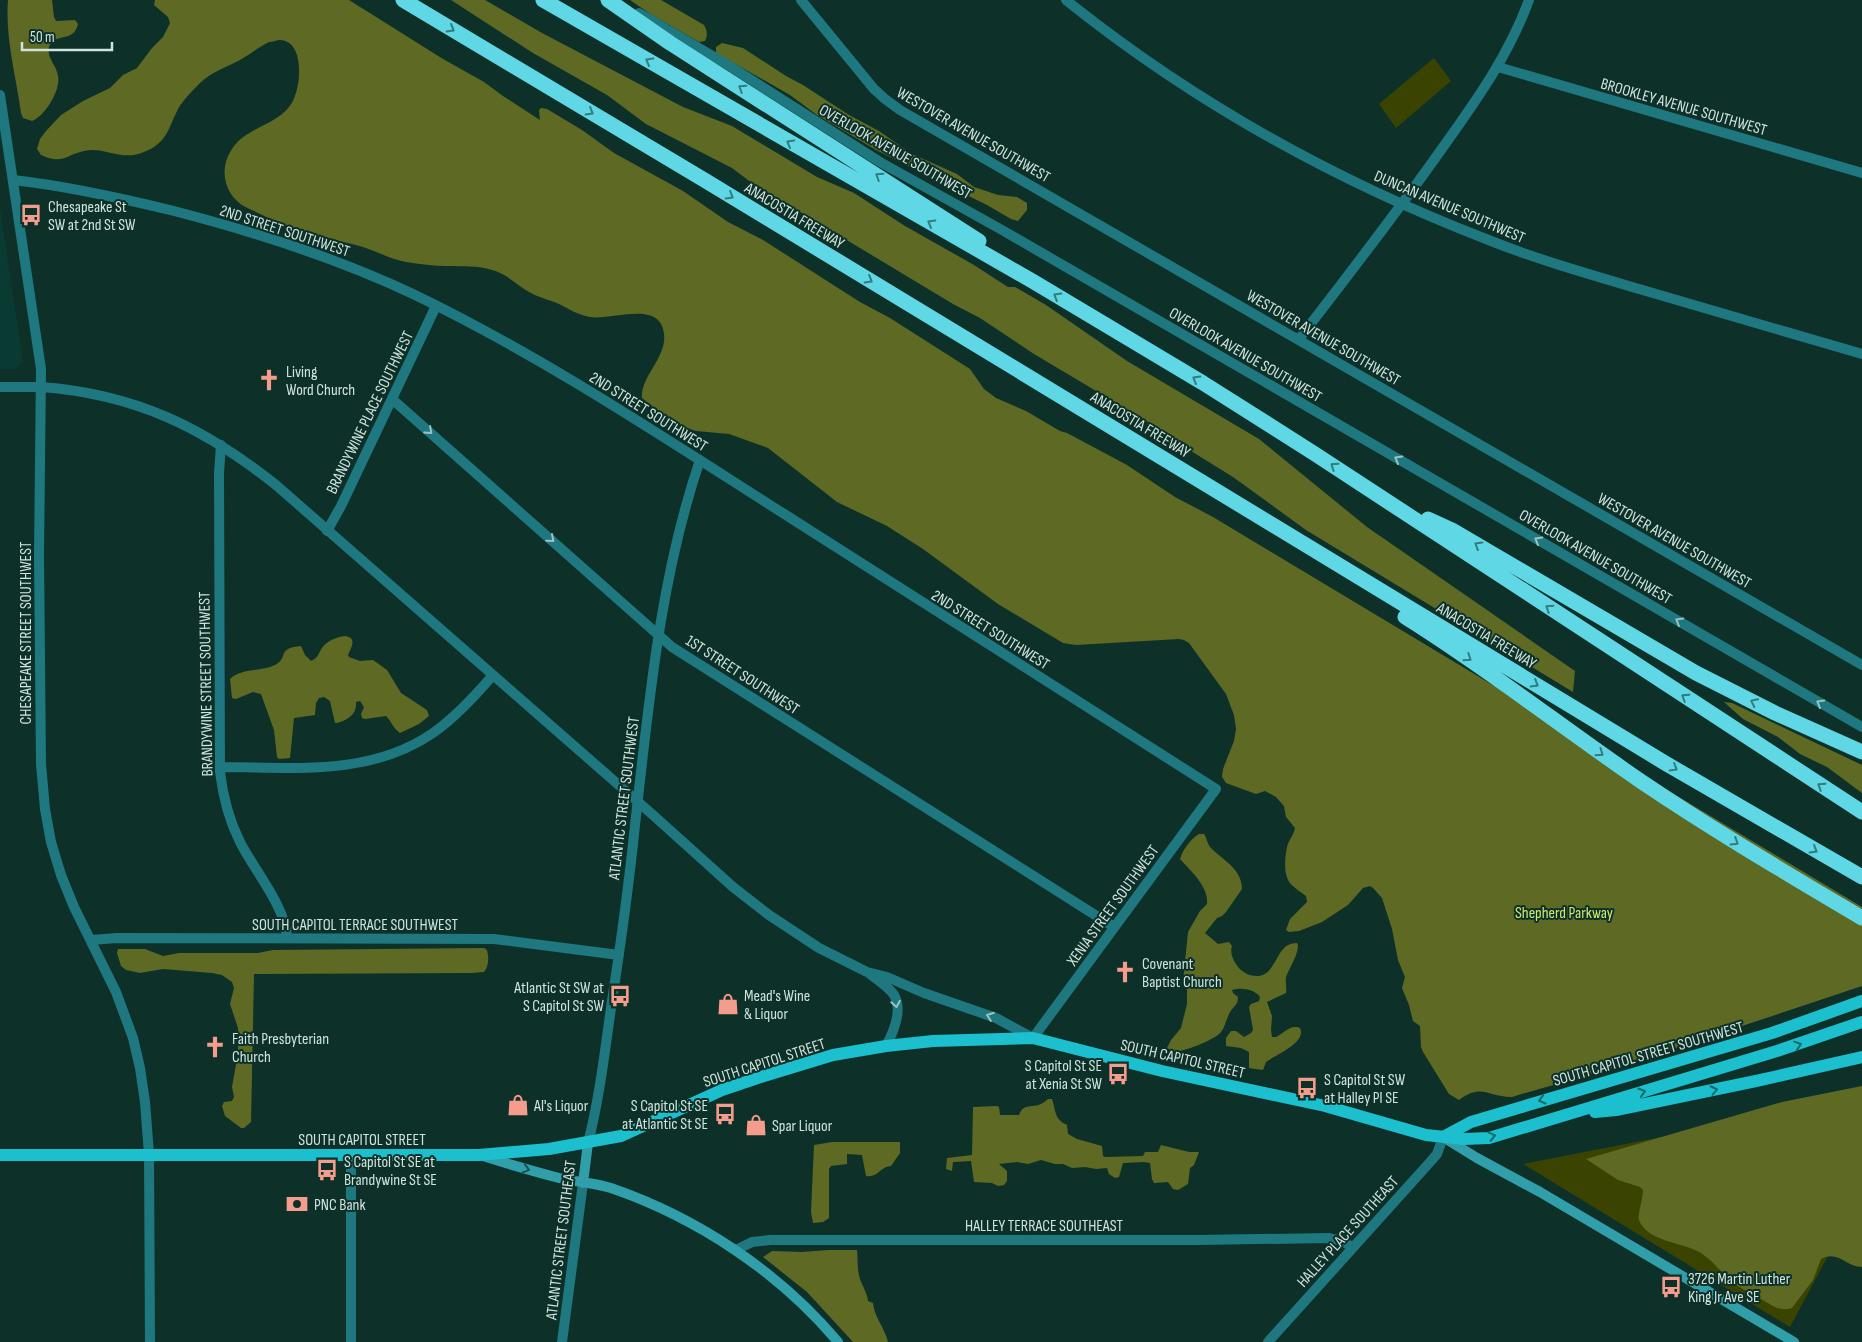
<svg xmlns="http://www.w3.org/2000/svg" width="1862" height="1342" font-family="'Sofia Sans Condensed',sans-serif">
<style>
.built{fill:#0a3b32}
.green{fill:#3a4400}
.forest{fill:#5e6a24}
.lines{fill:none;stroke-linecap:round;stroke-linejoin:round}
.minor{stroke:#1f7780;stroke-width:10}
.tertiary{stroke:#1f7780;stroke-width:10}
.secondary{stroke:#309faa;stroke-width:10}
.primary{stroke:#1cbfce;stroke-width:12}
.motorway{stroke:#60d7e4;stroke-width:15}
.oneway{stroke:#327c7d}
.oneway2{stroke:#9bc3c2}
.oneway3{stroke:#136a6b}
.oneway4{stroke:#185250}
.labels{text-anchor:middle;stroke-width:4;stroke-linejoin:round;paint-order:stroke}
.street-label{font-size:16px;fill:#d0e3de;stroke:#0d3129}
.poi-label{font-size:16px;fill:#d0e3de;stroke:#0d3129;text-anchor:start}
.park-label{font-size:16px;fill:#d1e86f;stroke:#0d3129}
</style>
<rect width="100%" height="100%" fill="#0d3129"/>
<path class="built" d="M0 209 23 362 15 369H0Z"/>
<path class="green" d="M1434 58 1451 81 1396 128 1379 104Z
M1862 1098 1833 1246 1790 1327 1523 1164Z"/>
<path class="forest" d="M8 0H52L54 17 56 21 75 20 78 24C74 43 55 32 49 47 46 57 57 66 58 76 61 90 45 116 32 121L23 118 21 113C16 75 5 39 8 0Z
M155 0H349L443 59 484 82 503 96 540 120 539 110 541 108 547 109 582 130 614 153 683 191 728 222 763 240 860 302 890 318 970 369 984 389 996 398 1026 411 1060 431 1067 433 1127 465 1175 497 1213 517 1862 907V986C1775 1015 1687 1045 1599 1072 1570 1081 1541 1088 1512 1097 1487 1097 1482 1083 1459 1100L1449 1094 1423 1052 1421 1047 1420 1026 1413 1021 1409 1005 1402 988 1405 977 1398 960 1392 929 1382 898 1373 888 1370 886 1363 888 1348 905 1322 922 1299 931 1289 932 1286 930 1290 919 1307 902 1306 896C1301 892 1294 888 1290 883 1283 874 1285 857 1287 847 1289 839 1294 835 1295 828L1286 817 1284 806 1276 797 1265 791 1256 794 1226 783 1222 777 1223 769 1234 741 1236 729 1234 715 1226 694 1189 643 1184 640 1179 639 1076 645 1063 643 998 604 923 549 887 526 837 502 768 448 729 434 696 431 684 427 656 409 642 398C640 374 675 352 661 324 650 304 610 320 590 317 578 315 569 309 559 304 550 300 540 298 531 293 517 286 508 274 492 270 478 265 462 267 447 266 434 266 419 264 406 262 389 259 373 249 356 245 322 237 288 228 256 212 250 209 242 206 237 201 222 187 221 165 232 149 245 128 274 126 289 107 301 94 307 41 280 40 277 40 273 42 269 42 259 47 250 54 240 60 227 67 211 72 200 83 193 90 183 100 178 109 168 129 167 143 144 152 122 162 104 146 84 151 65 155 63 165 41 155L37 149 40 139 46 131 61 115 83 101 110 88 123 75 137 68 152 48 163 37 170 23 168 17 154 5Z
M451 0H485L542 33 683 107 732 126 817 177 854 193 905 226 974 265 997 280 1008 287H1015L1046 305 1127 361 1259 439 1367 527 1575 671 1573 692 1306 530 1233 477 1191 451 1165 432 1034 354 980 318 953 304 752 183 732 168 646 124 607 95 533 53Z
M630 0H661L704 25C707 30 708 36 705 41L699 42 652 15Z
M722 43 743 48 786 76 803 85 849 115 879 131 912 154 957 174 974 187 998 195 1017 197 1027 203V210L1018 221 1011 219 987 205 876 150 817 115 790 95 716 53V47Z
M345 636C357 638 352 646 348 655L349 657 360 661 373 660 387 670 401 693 427 710 429 716 419 724 400 733C392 727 392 722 386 716L365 719 362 718 361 714 364 707 360 701 356 702C356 705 356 708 355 710 353 717 341 723 335 723L330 701 324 697 319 698 316 703 315 715 294 718 290 758 279 759 277 757 274 730 261 694 253 692 236 699 232 698 230 679C241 668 261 672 275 665 289 658 276 648 301 646L305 655 311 661C318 658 318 654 322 648 327 641 336 637 345 636Z
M1724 702 1732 703 1862 765V793L1827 767 1800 754 1778 737 1743 719Z
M1199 834H1204C1207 838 1207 844 1211 848 1224 861 1242 869 1242 889L1226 912 1222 916 1217 918 1205 933 1218 944 1229 942 1232 946C1230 952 1232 958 1236 964 1243 976 1262 982 1271 968 1279 958 1281 943 1297 943L1298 945C1298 956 1290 966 1286 977 1285 982 1287 988 1286 993L1267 1002 1272 1016 1271 1030 1272 1037H1276C1284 1033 1291 1024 1300 1028 1307 1043 1275 1055 1266 1062L1263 1070 1249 1068V1052L1241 1048 1226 1046V1038L1231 1031H1236L1244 1037 1251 1033 1253 1030 1249 1007 1251 1004 1259 1001 1260 997C1255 989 1241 987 1232 990L1233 993 1238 997C1238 1006 1232 1007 1229 1014 1226 1020 1225 1027 1221 1032 1216 1039 1183 1053 1174 1051 1172 1051 1170 1049 1167 1048L1171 1040 1181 1028 1187 1004V990L1183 982 1188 932 1200 911 1207 904C1209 887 1191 871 1180 859 1183 849 1191 839 1199 834Z
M484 948 487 950C489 958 489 965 484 972L471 973 254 974 251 1122 244 1128H241L225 1116 222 1106 224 1102 232 1101 234 1097 232 1087 238 1053V1028L230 1004 234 988 232 982 222 975 212 973 163 969 140 973 126 970 121 966 117 953 118 949H145L163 956 179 953H258L273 950Z
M1862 1086V1267C1845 1267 1839 1250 1821 1259L1813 1280 1792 1308C1779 1312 1772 1305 1761 1299 1754 1294 1745 1291 1738 1286 1724 1277 1715 1262 1701 1253 1683 1242 1647 1242 1639 1220 1637 1216 1643 1199 1643 1190L1640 1187 1618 1180 1586 1159 1782 1102Z
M1048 1099H1052C1056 1111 1054 1119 1067 1125L1068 1134 1077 1139 1102 1146 1103 1156 1105 1157 1143 1156 1145 1152H1158L1161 1145 1189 1152H1199L1194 1165 1190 1168 1188 1184 1178 1190 1173 1189 1168 1182 1154 1183 1152 1179 1150 1163 1144 1162 1123 1163 1119 1177 1115 1178 1109 1174 1107 1168 1096 1169 1085 1167 1072 1168 1063 1164H1055L1041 1160 1028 1164 1017 1162 999 1164 1007 1171V1181L1004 1185 998 1186 992 1183 974 1182 971 1161 955 1162H953L952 1171 946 1169 947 1158 972 1155 973 1107 997 1106 999 1107 1000 1115H1019C1025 1100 1034 1112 1048 1099Z
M832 1142H900V1153L891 1166C881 1166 878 1178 866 1176L862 1155 847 1154V1164L831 1166 829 1169V1218L823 1222 813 1223 811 1212 814 1145Z
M828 1250H857C858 1259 857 1270 860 1279 863 1287 867 1293 868 1301L873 1303C874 1317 885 1328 888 1342H853L807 1292 763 1257 772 1251 802 1252Z"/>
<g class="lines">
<path class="minor" d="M801 0 874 89 885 99 900 110 1862 665
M1066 0C1192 101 1336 181 1486 239 1538 260 1592 275 1646 291 1718 312 1790 333 1862 354
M1498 67 1862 173
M13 180C67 186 121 198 174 211 255 232 337 258 413 294 544 357 666 439 789 517 931 608 1073 699 1216 789L1033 1038
M1299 339C1347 277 1395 215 1441 150 1475 102 1508 57 1529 0
M0 387H41
M392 399 672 647 1114 927
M221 445 219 473 220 772C223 797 229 820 240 842 254 870 286 907 287 938
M327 531 341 506 436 306
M220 767C293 767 369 777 433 733 456 717 475 696 493 675
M91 940 117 938 494 939 619 955
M588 1143C600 1096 605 1049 612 1001 621 942 629 884 635 825 649 702 660 578 700 460
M149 1154 150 1342
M351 1155V1342
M736 1250 752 1242 770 1240H1198L1328 1238 1342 1241 1352 1247
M1268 1342 1431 1161 1437 1154 1443 1137"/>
<path class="tertiary" d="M639 13 728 65 880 162 1002 230 1862 727
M0 95 41 369 39 555 41 764 45 809 51 842 61 875 74 907 116 992 133 1038 140 1068 145 1102 149 1154
M41 387C135 394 203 427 276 485L653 815 733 887 769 915 819 948 867 972 887 977 924 993 996 1018 1033 1038
M870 974C878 980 889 987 894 995 903 1010 893 1033 886 1046
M562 1342 583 1183"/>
<path class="secondary" d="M1443 1137 1477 1158 1540 1192 1794 1342
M483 1156C508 1164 533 1171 559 1178 576 1182 595 1183 611 1188 698 1218 779 1272 838 1342
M583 1183 588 1143"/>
<path class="primary" d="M1595 1112 1616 1110 1756 1081 1862 1057
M1443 1137 1471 1122 1772 1033 1862 1001
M0 1155H479L549 1149 621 1136 722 1090 764 1076 833 1055 886 1046 933 1041 1033 1038 1162 1071 1325 1106 1426 1135 1464 1139 1489 1138 1777 1051 1862 1022"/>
<path class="motorway" d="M403 0 706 181 1665 763 1862 877
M543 0 1034 282 1203 383 1315 454 1862 812
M608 0 670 43 979 241
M1428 519 1452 530 1696 673 1775 713 1862 752
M1405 617C1487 668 1563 728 1642 782 1713 830 1788 874 1862 918"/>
</g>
<defs><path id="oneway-chevron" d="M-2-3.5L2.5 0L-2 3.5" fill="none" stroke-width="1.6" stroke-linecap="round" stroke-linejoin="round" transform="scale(1.25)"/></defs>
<g class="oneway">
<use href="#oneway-chevron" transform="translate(451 29) rotate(31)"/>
<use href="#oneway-chevron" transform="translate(649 61) rotate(-150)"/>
<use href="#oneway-chevron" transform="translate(742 88) rotate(-147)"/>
<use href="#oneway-chevron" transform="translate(590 112) rotate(31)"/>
<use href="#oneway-chevron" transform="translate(790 143) rotate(-150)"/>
<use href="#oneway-chevron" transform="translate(879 176) rotate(-147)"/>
<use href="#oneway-chevron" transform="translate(730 196) rotate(31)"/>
<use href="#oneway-chevron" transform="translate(931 223) rotate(-150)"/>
<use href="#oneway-chevron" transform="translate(869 280) rotate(31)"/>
<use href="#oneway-chevron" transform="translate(1057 296) rotate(-149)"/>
<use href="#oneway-chevron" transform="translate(1196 379) rotate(-149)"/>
<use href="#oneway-chevron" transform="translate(1334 466) rotate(-146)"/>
<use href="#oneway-chevron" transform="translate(1478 545) rotate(-149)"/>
<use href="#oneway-chevron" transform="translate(1549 608) rotate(-147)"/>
<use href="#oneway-chevron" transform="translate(1468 658) rotate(34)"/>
<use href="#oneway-chevron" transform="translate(1535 684) rotate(31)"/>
<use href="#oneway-chevron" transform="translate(1685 697) rotate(-147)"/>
<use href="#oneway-chevron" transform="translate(1754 702) rotate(-154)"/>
<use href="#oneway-chevron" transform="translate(1600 753) rotate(35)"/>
<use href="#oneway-chevron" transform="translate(1674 768) rotate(31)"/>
<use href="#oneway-chevron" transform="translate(1821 786) rotate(-147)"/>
<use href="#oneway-chevron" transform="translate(1735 842) rotate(32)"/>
<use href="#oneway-chevron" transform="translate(1814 850) rotate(30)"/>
</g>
<g class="oneway2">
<use href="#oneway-chevron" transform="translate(429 431) rotate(42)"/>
<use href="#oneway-chevron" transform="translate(1398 459) rotate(-150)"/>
<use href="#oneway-chevron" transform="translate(551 539) rotate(41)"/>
<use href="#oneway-chevron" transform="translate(1538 540) rotate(-150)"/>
<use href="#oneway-chevron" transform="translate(1679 621) rotate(-150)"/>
<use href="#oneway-chevron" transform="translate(1820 703) rotate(-150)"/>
<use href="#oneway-chevron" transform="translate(896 1004) rotate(80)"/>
<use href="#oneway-chevron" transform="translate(990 1016) rotate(-160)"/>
</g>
<g class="oneway3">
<use href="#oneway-chevron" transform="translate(1798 1045) rotate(-18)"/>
<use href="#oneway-chevron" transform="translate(1714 1090) rotate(-12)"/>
<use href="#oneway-chevron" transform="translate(1642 1092) rotate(-17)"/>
<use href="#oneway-chevron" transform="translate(1542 1100) rotate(163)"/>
<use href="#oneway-chevron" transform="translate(1492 1136) rotate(-13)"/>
</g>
<use class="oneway4" href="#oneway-chevron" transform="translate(526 1169) rotate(15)"/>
<defs>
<g id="bus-bare" transform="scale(1.725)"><path d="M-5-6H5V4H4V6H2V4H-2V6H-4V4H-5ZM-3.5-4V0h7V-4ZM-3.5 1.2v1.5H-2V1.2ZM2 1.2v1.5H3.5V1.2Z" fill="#f49d8c" stroke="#0d3129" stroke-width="2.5" paint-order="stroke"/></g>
<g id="church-bare" transform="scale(1.725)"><path d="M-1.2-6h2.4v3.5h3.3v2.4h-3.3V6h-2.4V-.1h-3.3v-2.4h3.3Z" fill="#f49d8c" stroke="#0d3129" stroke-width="2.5" paint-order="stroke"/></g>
<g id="shop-bare" transform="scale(1.725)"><path d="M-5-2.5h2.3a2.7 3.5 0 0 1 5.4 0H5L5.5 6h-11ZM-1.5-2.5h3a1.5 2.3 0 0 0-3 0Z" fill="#f49d8c" stroke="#0d3129" stroke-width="2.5" paint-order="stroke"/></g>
<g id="bank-bare" transform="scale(1.725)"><path d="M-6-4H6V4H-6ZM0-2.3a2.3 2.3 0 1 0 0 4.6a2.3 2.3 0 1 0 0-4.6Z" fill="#f49d8c" stroke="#0d3129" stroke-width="2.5" paint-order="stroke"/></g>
</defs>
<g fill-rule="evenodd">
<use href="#bus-bare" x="31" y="215"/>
<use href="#church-bare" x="269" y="380"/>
<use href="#church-bare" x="1125" y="972"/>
<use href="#bus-bare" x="620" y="996"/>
<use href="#shop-bare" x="728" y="1004"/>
<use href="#church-bare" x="215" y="1047"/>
<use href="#bus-bare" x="1118" y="1074"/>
<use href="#bus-bare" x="1307" y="1088"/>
<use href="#shop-bare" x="518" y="1105"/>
<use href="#bus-bare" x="725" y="1114"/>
<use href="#shop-bare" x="756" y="1125"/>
<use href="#bus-bare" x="327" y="1170"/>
<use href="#bank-bare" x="297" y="1204"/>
<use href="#bus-bare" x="1671" y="1287"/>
</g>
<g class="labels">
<g class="street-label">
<text transform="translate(1684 106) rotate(16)" y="6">BROOKLEY AVENUE SOUTHWEST</text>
<text transform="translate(974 134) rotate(30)" y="6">WESTOVER AVENUE SOUTHWEST</text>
<text transform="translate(896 151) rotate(30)" y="6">OVERLOOK AVENUE SOUTHWEST</text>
<text transform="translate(1450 206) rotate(23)" y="6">DUNCAN AVENUE SOUTHWEST</text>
<text transform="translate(795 215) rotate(31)" y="6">ANACOSTIA FREEWAY</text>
<text transform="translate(285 230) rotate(18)" y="6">2ND STREET SOUTHWEST</text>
<text transform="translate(1324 337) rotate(30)" y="6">WESTOVER AVENUE SOUTHWEST</text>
<text transform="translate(1246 354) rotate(30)" y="6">OVERLOOK AVENUE SOUTHWEST</text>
<text transform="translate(649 411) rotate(32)" y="6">2ND STREET SOUTHWEST</text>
<text transform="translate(369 412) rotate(-64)" y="6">BRANDYWINE PLACE SOUTHWEST</text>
<text transform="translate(1141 424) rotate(31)" y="6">ANACOSTIA FREEWAY</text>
<text transform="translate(1675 540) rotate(30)" y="6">WESTOVER AVENUE SOUTHWEST</text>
<text transform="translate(1596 556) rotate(30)" y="6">OVERLOOK AVENUE SOUTHWEST</text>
<text transform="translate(991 629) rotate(32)" y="6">2ND STREET SOUTHWEST</text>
<text transform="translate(25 633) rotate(-90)" y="6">CHESAPEAKE STREET SOUTHWEST</text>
<text transform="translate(1487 635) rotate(31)" y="6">ANACOSTIA FREEWAY</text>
<text transform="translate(743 674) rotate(33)" y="6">1ST STREET SOUTHWEST</text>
<text transform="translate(205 684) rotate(-91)" y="6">BRANDYWINE STREET SOUTHWEST</text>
<text transform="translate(623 798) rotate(-83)" y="6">ATLANTIC STREET SOUTHWEST</text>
<text transform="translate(1112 905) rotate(-54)" y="6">XENIA STREET SOUTHWEST</text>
<text x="355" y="930">SOUTH CAPITOL TERRACE SOUTHWEST</text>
<text transform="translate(1648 1053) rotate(-16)" y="6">SOUTH CAPITOL STREET SOUTHWEST</text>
<text transform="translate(1183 1058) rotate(13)" y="6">SOUTH CAPITOL STREET</text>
<text transform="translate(764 1062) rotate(-18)" y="6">SOUTH CAPITOL STREET</text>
<text x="362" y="1145">SOUTH CAPITOL STREET</text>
<text x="1044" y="1231">HALLEY TERRACE SOUTHEAST</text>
<text transform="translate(1347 1231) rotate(-48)" y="6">HALLEY PLACE SOUTHEAST</text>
<text transform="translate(560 1240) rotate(-83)" y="6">ATLANTIC STREET SOUTHEAST</text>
</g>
<g class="poi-label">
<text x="48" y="212">Chesapeake St<tspan x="48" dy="18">SW at 2nd St SW</tspan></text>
<text x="286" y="377">Living<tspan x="286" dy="18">Word Church</tspan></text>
<text x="1142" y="969">Covenant<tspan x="1142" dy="18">Baptist Church</tspan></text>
<text x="604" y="993" text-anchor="end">Atlantic St SW at<tspan x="604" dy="18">S Capitol St SW</tspan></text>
<text x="744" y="1001">Mead's Wine<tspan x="744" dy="18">&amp; Liquor</tspan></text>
<text x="232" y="1044">Faith Presbyterian<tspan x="232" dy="18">Church</tspan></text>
<text x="1102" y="1071" text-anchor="end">S Capitol St SE<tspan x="1102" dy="18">at Xenia St SW</tspan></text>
<text x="1324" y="1085">S Capitol St SW<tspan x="1324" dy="18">at Halley Pl SE</tspan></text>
<text x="534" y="1111">Al's Liquor</text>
<text x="708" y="1111" text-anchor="end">S Capitol St SE<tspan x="708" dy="18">at Atlantic St SE</tspan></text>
<text x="772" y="1131">Spar Liquor</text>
<text x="344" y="1167">S Capitol St SE at<tspan x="344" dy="18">Brandywine St SE</tspan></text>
<text x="314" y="1210">PNC Bank</text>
<text x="1688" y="1284">3726 Martin Luther<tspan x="1688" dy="18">King Jr Ave SE</tspan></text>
</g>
<g class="park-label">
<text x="1564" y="918">Shepherd Parkway</text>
</g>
</g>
<path d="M22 42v8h90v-8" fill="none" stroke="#d0e3de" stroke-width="2.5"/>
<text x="30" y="42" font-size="15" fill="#d0e3de" stroke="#0d3129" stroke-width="4" paint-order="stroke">50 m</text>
</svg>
